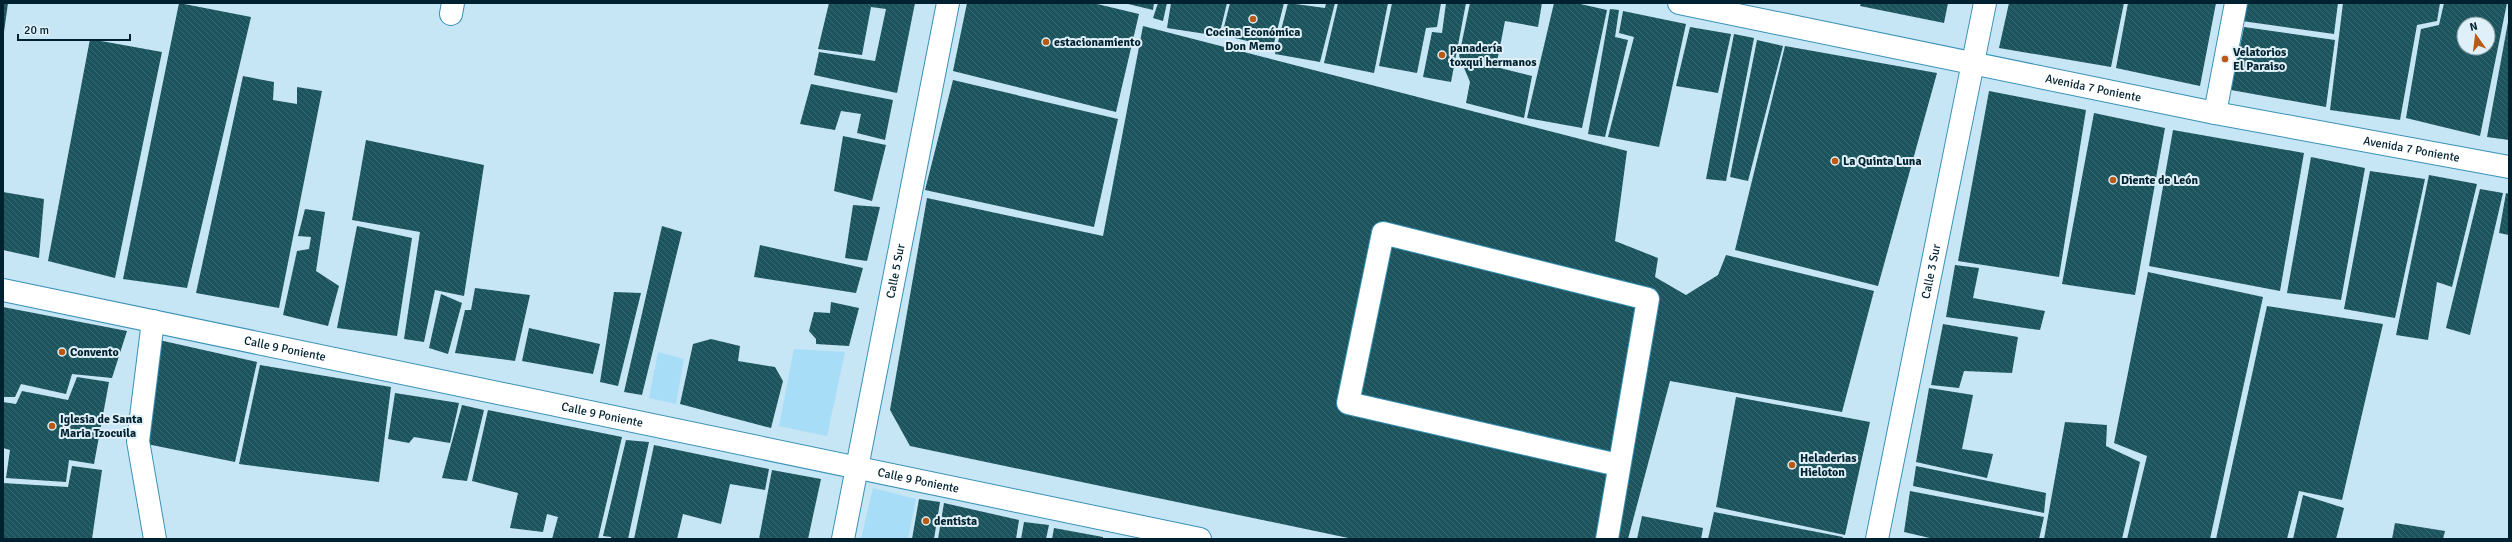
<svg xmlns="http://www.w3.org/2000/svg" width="2512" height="542" font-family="Signika,sans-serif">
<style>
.built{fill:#a8ddf7}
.building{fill:url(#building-back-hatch);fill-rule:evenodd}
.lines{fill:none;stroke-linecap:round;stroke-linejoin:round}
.lane-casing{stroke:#3a91b7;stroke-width:24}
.street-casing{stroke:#3a91b7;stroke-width:24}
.lane{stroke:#fff;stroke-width:22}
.street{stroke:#fff;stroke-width:22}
.poi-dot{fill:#b95914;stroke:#e0f0f8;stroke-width:1.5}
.labels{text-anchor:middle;stroke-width:4;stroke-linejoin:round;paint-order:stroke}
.poi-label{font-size:12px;font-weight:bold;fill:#002230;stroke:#e0f0f8;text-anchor:start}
.street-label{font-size:12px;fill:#002230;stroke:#e0f0f8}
</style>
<defs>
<pattern id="building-back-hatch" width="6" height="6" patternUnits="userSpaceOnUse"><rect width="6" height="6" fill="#1b545d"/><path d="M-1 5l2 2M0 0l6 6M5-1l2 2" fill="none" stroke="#396971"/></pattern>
</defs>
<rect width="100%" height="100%" fill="#c6e5f5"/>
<path class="built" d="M794 349 845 352 827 436 779 426Z
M658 352 684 359 676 404 649 398Z
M873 488 916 499 908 539H861Z"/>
<path class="building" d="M3 3H8L4 32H3Z
M179 3 251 17 187 288 123 279Z
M829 3H915L897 93 814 75 819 52 875 61 886 9 871 7 862 55 818 49Z
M967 3H1093L1139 14 1116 112 953 71Z
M1124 3H1154L1153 10Z
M1158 3H1167L1163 21 1153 18Z
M1171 3H1227L1219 36 1167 28Z
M1230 3H1284L1273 47 1222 35Z
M1288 3 1325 8 1326 3H1335L1320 62 1275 54Z
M1338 3H1388L1374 73 1324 63Z
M1392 3H1441L1437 27 1426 28 1417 73 1379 66Z
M1446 3H1466L1451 82 1423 77 1432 32 1442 33Z
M1470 3H1542L1538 27 1505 21 1496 67 1532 76 1524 118 1466 103 1470 82 1459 56Z
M1554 3H1576L1607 10 1582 128 1527 118Z
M1861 3H1948L1944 23 1860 6Z
M2009 3H2124L2111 67 1999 48Z
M2128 3H2216L2200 86 2116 68Z
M2226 3H2338L2334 34 2242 21Z
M2343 3H2440L2437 21 2417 25 2400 120 2330 110Z
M2444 3H2507L2480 136 2406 118 2421 29 2439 25ZM2464 24H2488V48H2464Z
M1610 9 1619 10 1615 37 1628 40 1605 137 1588 134Z
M1623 11 1686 24 1659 147 1608 137 1634 37 1619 33Z
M2508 22H2509V140L2487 137Z
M1143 26 1627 151 1615 241 1658 258 1655 277 1686 295 1718 275 1726 255 1874 291 1842 412 1670 381 1628 539H1353L910 446 890 410 927 198 1103 236Z
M1690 27 1731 34 1718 93 1676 86Z
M2244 27 2335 40 2326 107 2231 90Z
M1734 34 1754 38 1726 181 1706 179Z
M90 39 162 52 115 278 48 261Z
M1757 40 1783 46 1748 181 1730 177Z
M1785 46 1937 73 1878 286 1735 250Z
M243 76 274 82 273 100 297 104V87L322 91 279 308 196 293Z
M953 80 1118 119 1094 227 925 190Z
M811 84 893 100 885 140 857 133 861 114 841 111 835 130 800 124Z
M1989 91 2086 110 2059 277 1958 261Z
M2094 113 2165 128 2135 295 2062 284Z
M2173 130 2304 153 2280 291 2149 266Z
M843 136 886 145 872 201 834 191Z
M366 140 484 165 464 296 435 290 424 342 404 339 420 232 352 220Z
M2311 157 2365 168 2341 300 2287 293Z
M2370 171 2425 179 2395 318 2344 309Z
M2429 175 2477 184 2452 287 2437 282 2428 340 2396 335Z
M2480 189 2503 193 2470 335 2446 328Z
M3 192 44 199 39 258 3 250Z
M2506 193 2509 194V235L2499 233Z
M853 205 880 207 867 261 845 258Z
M305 209 325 212 316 271 339 286 328 326 283 315 297 251 309 249 311 237 298 236Z
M357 226 412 238 397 336 337 328Z
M662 226 682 232 642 395 624 392Z
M760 245 863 268 856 293 754 277Z
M1955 265 1979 268 1973 298 2045 311 2040 330 1946 317Z
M2148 272 2263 297 2210 539H2127L2147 456 2114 443Z
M475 288 530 295 515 361 455 353 465 310H471Z
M614 292 641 293 618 386 600 382Z
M441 294 462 303 448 354 429 348Z
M831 302 859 308 849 346 816 344V339L809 331 814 312 830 313Z
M2267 306 2383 324 2342 500 2299 491 2287 539H2216Z
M3 307 127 331 112 378 72 374 66 394 21 384 15 397H3Z
M1943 324 2018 337 2012 373 1964 371 1959 388 1931 385Z
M529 328 600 344 593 374 522 361Z
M711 339 740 346 738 361 775 367 783 381 771 428 680 404 693 344Z
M159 340 257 362 235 462 142 443Z
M260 365 391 387 379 482 239 464Z
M77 377 109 382 94 464 69 460 66 482 6 478 10 450 3 448V402L16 404 22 391 68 400Z
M1929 388 1973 395 1962 449 1993 454 1987 478 1916 462Z
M395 393 459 403 450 443 414 437 409 443 388 439Z
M1736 397 1870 422 1845 535 1716 507Z
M462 405 484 410 467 481 442 478Z
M488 410 622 437 598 539H552L558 517 547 514 543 532 510 528 518 493 472 481Z
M2065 422 2107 425 2106 446 2140 462 2122 539H2044Z
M626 440 649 442 628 539H611V537L603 536Z
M654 445 769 469 765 490 730 484 721 524 683 514 677 539H634Z
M72 466 102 470 92 539H3V483L68 487Z
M1916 466 2046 493 2044 513 1913 486Z
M772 470 821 479 808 539H759Z
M1910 491 2044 517 2039 539H1934L1904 532Z
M2303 495 2344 508 2336 539H2293Z
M919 499 940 502 934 539H912Z
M944 503 1019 520 1016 539H938Z
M1714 512 1843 537 1842 539H1708Z
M1642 516 1703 528 1701 539H1637Z
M1024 522 1049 525 1046 539H1021Z
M2395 523 2445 531 2443 539H2392Z
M1054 528 1103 537V539H1052Z"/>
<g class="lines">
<g class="lane-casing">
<path id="lane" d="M2215 113 2236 3
M1607 539 1648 299 1383 233 1348 403 1618 465"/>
</g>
<g class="street-casing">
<g id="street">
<path id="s1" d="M1679 3 2215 113 2509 167"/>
<path d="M451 14 453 3"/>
<path id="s2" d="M3 290 1200 539"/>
<path d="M153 321 138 441 155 539"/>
<path id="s3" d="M843 539 948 3"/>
<path id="s4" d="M1877 539 1985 3"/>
</g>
</g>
<use href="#lane" class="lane"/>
<use href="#street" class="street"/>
</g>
<g class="poi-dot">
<circle cx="1253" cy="19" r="4"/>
<circle cx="1046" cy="42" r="4"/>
<circle cx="1442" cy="55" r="4"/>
<circle cx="2225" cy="59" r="4"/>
<circle cx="1835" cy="161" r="4"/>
<circle cx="2113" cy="180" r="4"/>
<circle cx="62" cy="352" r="4"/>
<circle cx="52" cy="426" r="4"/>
<circle cx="1792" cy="465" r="4"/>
<circle cx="926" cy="521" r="4"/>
</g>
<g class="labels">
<g class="poi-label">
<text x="1253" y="36" text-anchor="middle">Cocina Económica<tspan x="1253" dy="14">Don Memo</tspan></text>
<text x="1054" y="46">estacionamiento</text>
<text x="1450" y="52">panadería<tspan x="1450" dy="14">toxqui hermanos</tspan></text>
<text x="2233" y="56">Velatorios<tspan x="2233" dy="14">El Paraiso</tspan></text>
<text x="1843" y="165">La Quinta Luna</text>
<text x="2121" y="184">Diente de León</text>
<text x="70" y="356">Convento</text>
<text x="60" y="423">Iglesia de Santa<tspan x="60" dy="14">Maria Tzocuila</tspan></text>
<text x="1800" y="462">Heladerias<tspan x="1800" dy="14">Hieloton</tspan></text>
<text x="934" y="525">dentista</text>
</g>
<g class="street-label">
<text dy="4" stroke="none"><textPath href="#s1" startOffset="423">Avenida 7 Poniente</textPath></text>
<text dy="4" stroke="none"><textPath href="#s1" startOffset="747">Avenida 7 Poniente</textPath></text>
<text dy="4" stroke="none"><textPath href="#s3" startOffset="273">Calle 5 Sur</textPath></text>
<text dy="4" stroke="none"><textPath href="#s4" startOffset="273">Calle 3 Sur</textPath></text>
<text dy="4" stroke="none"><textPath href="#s2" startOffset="288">Calle 9 Poniente</textPath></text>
<text dy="4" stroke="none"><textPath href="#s2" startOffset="612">Calle 9 Poniente</textPath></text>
<text dy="4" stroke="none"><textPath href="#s2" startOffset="935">Calle 9 Poniente</textPath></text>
</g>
</g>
<rect width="2512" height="542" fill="none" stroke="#002230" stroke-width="8"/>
<g transform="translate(2476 36) rotate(346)"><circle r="19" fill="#e0f0f8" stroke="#869ea8"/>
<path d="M0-3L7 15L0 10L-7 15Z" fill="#b95914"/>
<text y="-6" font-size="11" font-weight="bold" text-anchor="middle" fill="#002230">N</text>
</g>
<path d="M18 34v6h112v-6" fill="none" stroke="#002230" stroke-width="2"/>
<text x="24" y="34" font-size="12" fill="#002230" stroke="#e0f0f8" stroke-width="3" paint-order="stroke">20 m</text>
</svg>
